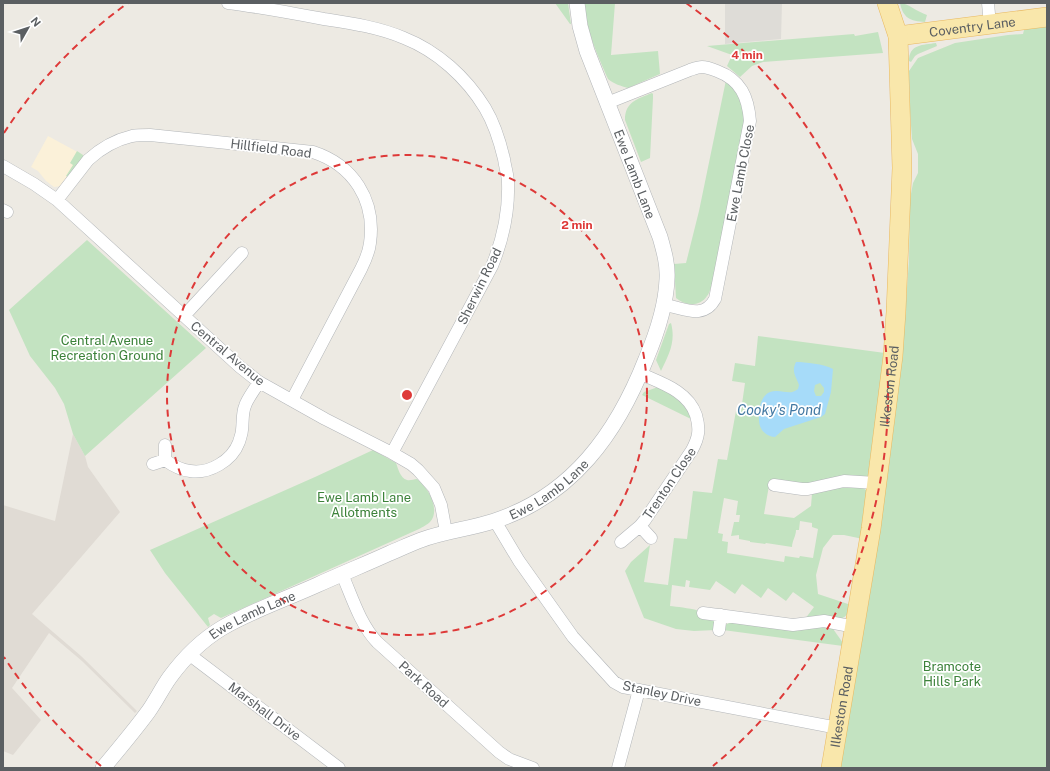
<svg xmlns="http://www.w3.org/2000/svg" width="1050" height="771" font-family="'Public Sans',sans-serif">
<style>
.commercial{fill:#fbf1d9}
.industrial{fill:#dedcd7}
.education{fill:#e0dbd4}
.green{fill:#c3e3c1;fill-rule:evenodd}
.water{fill:#a6dbf9;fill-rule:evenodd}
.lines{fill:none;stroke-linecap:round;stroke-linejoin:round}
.minor-casing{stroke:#b3b6b9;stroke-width:13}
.tertiary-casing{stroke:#b3b6b9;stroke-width:16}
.primary-casing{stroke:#e8b861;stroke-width:20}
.minor{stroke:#fff;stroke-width:12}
.tertiary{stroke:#fff;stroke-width:15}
.primary{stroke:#f9e7ab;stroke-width:19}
.ring{fill:none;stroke:#de3938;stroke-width:2;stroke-dasharray:7 5}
.labels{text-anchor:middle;stroke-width:3.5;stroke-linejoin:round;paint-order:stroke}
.street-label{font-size:13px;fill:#5b5f62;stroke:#fff}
.park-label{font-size:13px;fill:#3c823a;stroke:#fff}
.water-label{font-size:14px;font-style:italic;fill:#4278a2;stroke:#fff}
.centre{fill:#de3938;stroke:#fff;stroke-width:2}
.ring-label{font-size:12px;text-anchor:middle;font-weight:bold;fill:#de3938;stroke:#fff;stroke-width:3.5;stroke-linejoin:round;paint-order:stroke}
</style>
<rect width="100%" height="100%" fill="#edeae3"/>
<path class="commercial" d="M48 136 83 155 84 158 61 186 54 187 46 181 38 171 31 167Z"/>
<path class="industrial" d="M725 3H782L781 39 725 44Z"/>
<path class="education" d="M73 434 85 456 88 467 120 512 32 614 81 656 137 711 135 713 82 661 49 633 12 688 41 720 13 755 3 751V505L55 521Z"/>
<path class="green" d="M555 3H568L571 24H570Z
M585 3H615L611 55 658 51 660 74 628 88C621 86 614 84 608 79 598 56 585 29 585 3Z
M900 3C908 3 917 12 927 15L925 22C910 21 903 18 900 3Z
M1047 24V768H840L873 575 889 463 902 357 909 260 910 199 913 183 918 173V154L912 139 910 111 909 71 918 58 955 43 1008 35 1023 34 1024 30 1034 26Z
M878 32 883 53 763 62 752 66 740 77 727 66 732 55 707 46 854 34 855 36Z
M936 43 937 46 918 54 915 56 911 62 909 61C909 44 923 45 936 43Z
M726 80 740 95 745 117 713 281C711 286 710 293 707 296 700 307 685 306 676 298L674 264 686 263 699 211Z
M652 93 653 94V98L650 158 641 162 625 120C625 102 637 99 652 93Z
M77 151 83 155 84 158 69 178 66 176 73 165 70 163Z
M87 240 206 348 85 456 73 434 64 404 55 388 30 356 9 310Z
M671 323C676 342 669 354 661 371L656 360 669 324Z
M758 336 885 353 872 472 865 478 815 483 796 484 770 480 764 514 794 518 811 506 812 494 832 487 863 488 866 490 868 493 863 539 844 535H833L823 548 816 575 818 594 851 605C849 612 847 617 840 619H805L814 607 793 592 786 601 768 588 761 598 742 584 735 594 716 581 710 590 689 587 690 581 686 580 685 587 672 585 670 606C684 608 718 609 716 630L694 631 676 629 644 618 625 571 631 562 650 545 644 582 668 585 674 538 687 539 693 491 712 493 718 459 727 460 736 411H741L745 383 732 381 735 363 755 366ZM724 498 738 501 736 515H740L739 522H734L731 536 739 535V539L750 541V542L765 544 766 543 792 547C792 541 796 536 796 530H799L800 521 812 523V527L818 529 813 558 800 556 799 558 785 556 784 562 727 553 728 542 722 541 723 534 718 533Z
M658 387 683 401 693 420 642 395 644 392Z
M373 450 396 463C398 468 400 478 407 480 410 481 414 479 417 479 428 487 441 510 430 522 428 524 423 527 419 529L221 618 214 614 208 618 210 625 208 627 165 573 150 550 315 477Z
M731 622 831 626 843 643V646L723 630 725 625Z"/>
<path class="water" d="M796 362C805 362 824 364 833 369L831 392 825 414 821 417 784 429 775 437C770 437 765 434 762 430 758 424 759 418 759 412 760 401 765 390 777 391 785 391 791 395 798 389L799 385C796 376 791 372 796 362ZM820 383 824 388V392L821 396H816L814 391 815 385Z"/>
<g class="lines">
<g class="minor-casing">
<path id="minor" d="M228 3C260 7 292 13 324 19 350 23 378 27 404 38 437 51 466 77 485 108 494 123 500 142 504 159 505 167 508 175 508 183 509 212 503 239 492 266L392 453
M988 3 990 25
M607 103 690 70C693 69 698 67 702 67 707 67 712 69 717 71 741 80 748 97 750 121L715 299C703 321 682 307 664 305
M3 166 34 184 57 200 240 367 259 382 325 419 392 453 411 464 418 470 434 488 441 505 446 532
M57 200 88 160C100 149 115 140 132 136 138 135 144 135 150 135L313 152C353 165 376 200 370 243 369 252 365 261 361 269L292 400
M3 210 7 212
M184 316 242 253
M165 460V445
M153 464 165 460C172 465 180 470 190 471 209 474 232 461 239 442 240 438 242 434 242 430 243 423 242 413 245 406 247 399 255 389 259 382
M774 485 802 489H808L844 481 876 483
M495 521 519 561 573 637 614 682 623 687 838 728
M640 526 651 538
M621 542 640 526 645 520 692 450C699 437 700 429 696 415 688 391 661 383 641 374
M342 574C352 597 360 624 377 642L499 752 509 759 533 768
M703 613 793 625 824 621 855 627
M719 630 721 615
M190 655 339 768
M618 768 639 690"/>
</g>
<g class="tertiary-casing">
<g id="tertiary">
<path id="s1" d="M103 768C118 750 134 731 148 712 156 701 162 688 170 677 184 658 202 640 222 628 251 611 286 599 317 585 341 574 366 564 390 553 400 549 410 544 421 540 445 531 470 529 494 521 572 496 617 433 646 359 657 333 666 307 667 279 668 265 664 251 660 237L587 51 580 26 577 3"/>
</g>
</g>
<g class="primary-casing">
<g id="primary">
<path id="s2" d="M898 36 1047 17"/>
<path id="s3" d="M831 768 871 529 893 356 896 312 902 168 898 36 887 3"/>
</g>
</g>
<use href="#minor" class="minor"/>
<use href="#tertiary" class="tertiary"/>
<use href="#primary" class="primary"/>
</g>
<g class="ring">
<circle cx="407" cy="395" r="240"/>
<path d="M101 766A481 481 0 0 1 4 657M4 133A481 481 0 0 1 128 3M686 3A481 481 0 0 1 713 766"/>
</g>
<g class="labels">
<g class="street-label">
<text dy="5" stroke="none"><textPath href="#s2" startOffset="75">Coventry Lane</textPath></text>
<text transform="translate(271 148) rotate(7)" y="5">Hillfield Road</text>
<text transform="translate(740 173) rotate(-79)" y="5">Ewe Lamb Close</text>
<text transform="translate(635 174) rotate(69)" y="5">Ewe Lamb Lane</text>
<text transform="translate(479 286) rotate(-64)" y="5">Sherwin Road</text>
<text transform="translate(228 353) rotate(40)" y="5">Central Avenue</text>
<text dy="5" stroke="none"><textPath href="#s3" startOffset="386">Ilkeston Road</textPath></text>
<text transform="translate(669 483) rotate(-56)" y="5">Trenton Close</text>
<text dy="5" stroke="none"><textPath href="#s1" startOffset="542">Ewe Lamb Lane</textPath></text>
<text dy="5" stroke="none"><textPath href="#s1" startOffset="218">Ewe Lamb Lane</textPath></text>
<text transform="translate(424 684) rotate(42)" y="5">Park Road</text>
<text transform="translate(662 693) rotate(12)" y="5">Stanley Drive</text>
<text dy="5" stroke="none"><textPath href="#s3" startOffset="62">Ilkeston Road</textPath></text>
<text transform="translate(265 711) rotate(37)" y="5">Marshall Drive</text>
</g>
<g class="park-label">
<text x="107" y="345">Central Avenue<tspan x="107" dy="15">Recreation Ground</tspan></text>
<text x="364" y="502">Ewe Lamb Lane<tspan x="364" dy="15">Allotments</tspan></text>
<text x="952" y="671">Bramcote<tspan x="952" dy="15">Hills Park</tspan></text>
</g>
<g class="water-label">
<text x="779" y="415">Cooky's Pond</text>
</g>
</g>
<circle cx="407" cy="395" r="6" class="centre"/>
<g class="ring-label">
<text x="747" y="59">4 min</text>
<text x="577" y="229">2 min</text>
</g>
<rect width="1050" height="771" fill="none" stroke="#5b5f62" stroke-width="8"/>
<g transform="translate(28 28) rotate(51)" stroke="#ffffff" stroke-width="3" paint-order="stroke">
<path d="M0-3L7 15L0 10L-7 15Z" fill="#5b5f62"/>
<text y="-6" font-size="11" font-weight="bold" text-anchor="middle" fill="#5b5f62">N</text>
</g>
</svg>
